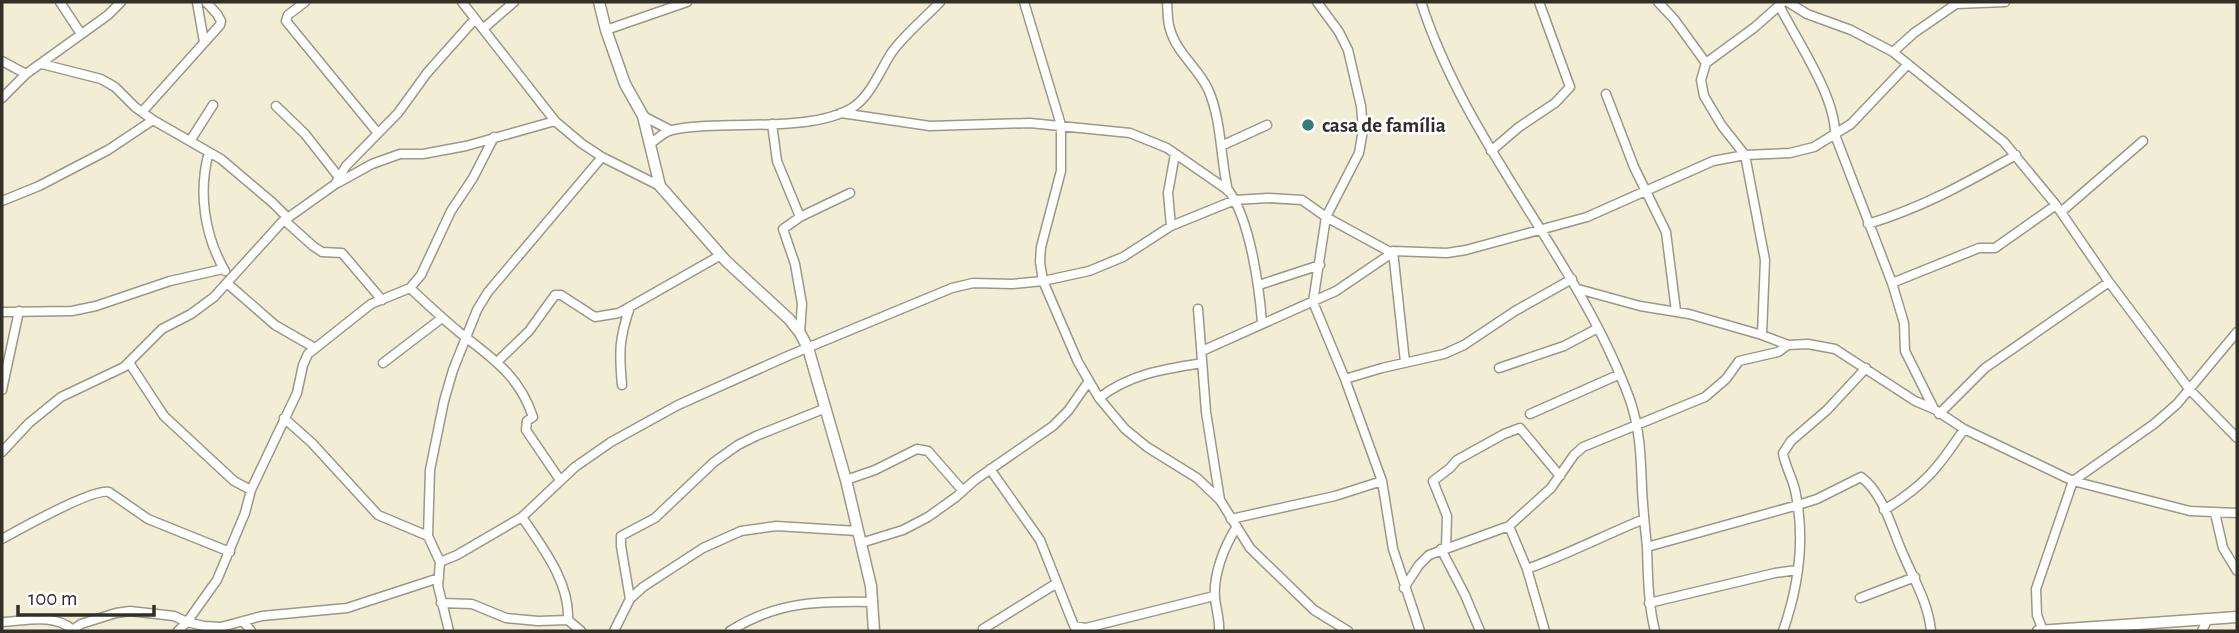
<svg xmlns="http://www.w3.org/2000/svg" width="2239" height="633" font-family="'Alegreya Sans',sans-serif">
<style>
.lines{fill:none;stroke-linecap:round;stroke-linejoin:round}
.minor-casing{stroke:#9c9882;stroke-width:11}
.tertiary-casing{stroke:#9c9882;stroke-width:13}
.minor{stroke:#fff;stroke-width:8}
.tertiary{stroke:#fff;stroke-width:10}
.poi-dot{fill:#357d78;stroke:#fff;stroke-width:2.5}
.labels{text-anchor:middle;stroke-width:5;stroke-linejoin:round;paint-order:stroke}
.poi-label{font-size:21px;font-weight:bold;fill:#312f26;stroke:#fff;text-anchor:start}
</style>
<rect width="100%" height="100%" fill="#f2eed6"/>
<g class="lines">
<g class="minor-casing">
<path id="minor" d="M60 2 81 34
M197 2 204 42
M305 2 288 15 286 21 377 132
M462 2 555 121 581 143 602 157 660 186
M1024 2 1061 125V171L1041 247 1040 262 1043 281 1078 362 1099 398 1125 429 1147 447 1197 478 1220 500 1250 548 1314 610 1348 631
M1167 2C1168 11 1167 21 1170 29 1176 52 1198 68 1208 89 1222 121 1220 157 1228 191
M1317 2 1339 32 1348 50 1361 106 1363 130 1359 153 1326 217 1313 302 1345 379 1382 481 1393 549 1420 631
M1421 2C1467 146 1578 258 1630 400 1640 429 1641 458 1642 489 1643 508 1645 528 1647 547 1648 576 1648 603 1655 631
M1658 2 1674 19 1706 63
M1788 2 1807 14 1851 30 1893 52 2004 142 2056 205 2109 282 2190 390 2237 438
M1780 7C1797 41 1836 97 1835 135L1892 283 1904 323 1905 351 1934 409
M484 28 514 2
M606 30 687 2
M1893 52 1914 33 1956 4 2005 2
M2 61 26 74
M42 64 101 79 115 87 135 107 153 120 221 159 273 203 287 217
M1606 94 1634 167 1666 232 1676 311
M2 98 26 74 108 15 121 2
M276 106 305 134 338 176
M142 112 220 25 221 21 217 14 206 2
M841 113 930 126 1030 123 1130 133 1167 148 1229 191C1250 221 1259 285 1262 322
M643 116 670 130
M772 124 777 161 800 217
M190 141 213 105
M650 144C657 139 665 131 672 130 724 119 807 134 852 108 871 96 880 70 892 52 905 34 925 18 940 2
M1221 146 1267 125
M1491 151 1519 127 1555 103 1570 87 1539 2
M209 152C198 191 204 235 225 271
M335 184 346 166 398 113 427 73 475 19
M2 201 39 186 108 150 153 120
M2061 212 2143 141
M284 220 313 246 322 252 342 253 382 300
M1868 224C1924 207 1966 183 2016 155
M1171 226 1168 193 1175 154
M1393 251 1405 362
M1892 283 1979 248H1995L2056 205
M228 284 275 325 315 348
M1259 285 1320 265
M410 288C426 303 442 318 459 332 492 358 519 375 533 417L527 421 526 430 560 480
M1578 289 1640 306 1689 314 1762 335 1788 345 1808 344 1835 349 1915 401 1934 409 1964 429 2073 481 2190 511 2237 513
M1198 309 1206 412 1220 500
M2 312 72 311 96 306 170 281 223 269
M800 333 802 304 795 264 783 229 800 217 850 193
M1762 335 1765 260 1745 155 1722 126 1704 96 1701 80 1706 63 1755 27 1782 3
M1202 351 1336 291 1392 253
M498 361 529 331 555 295H561L595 317 619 313 721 255
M383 363 442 318
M130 364 164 416 234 481 251 490
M1499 368 1564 346 1598 328
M1345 379 1382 368 1444 354 1464 345 1515 311 1572 279
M622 385C619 352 619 339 630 307
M2 390 19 311
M1099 398C1130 374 1164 369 1202 363
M1530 414 1618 375
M1939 414 1985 368 2109 282
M284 418 312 443 378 515 428 536
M2 452 29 423 61 397 124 367 162 329 191 314 214 297 282 222 334 185 372 164 400 154H423L466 146 555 121
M990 469 1040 540 1074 626 1086 628 1214 596
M846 480 875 470 917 449 928 451 963 491
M1884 510C1924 486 1939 467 1964 429
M2215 513 2223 548 2237 571
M522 517C542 547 570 582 568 620
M1231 519 1335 496 1382 481
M1509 526 1527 569 1545 631
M2 539C20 529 93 488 109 492L148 519 230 552
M861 543 903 530 928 517 956 497 975 480 1053 426 1068 411 1089 381
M1647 547 1798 505 1817 499 1861 477C1884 494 1892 530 1903 554 1914 580 1928 602 1931 631
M1446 548 1447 516 1433 481 1450 468 1457 460 1504 434 1520 428 1560 476
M1441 549 1465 595 1480 631
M440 562 457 555 522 517 575 467 611 442 678 405 790 355 952 288 973 283 1012 284 1043 281 1089 271 1123 257 1171 226 1235 200 1268 198 1302 200 1326 217 1392 253 1393 251 1447 253 1466 250 1587 217 1713 161 1745 155 1790 153 1814 147 1851 124 1908 64
M1527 569C1568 554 1605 535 1644 519
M1404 588 1419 565 1429 555 1509 526 1551 488 1574 455 1583 447 1705 397 1726 379 1739 361 1778 352 1788 345
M1860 598 1915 577
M630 599 621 546V536L655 518 714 462 738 445 756 436 826 408
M441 603 472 604 506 618 538 621 568 620 581 631
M1649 603 1775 573 1797 570
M243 621 251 631
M2 622C26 621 52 613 72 629
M983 629 1057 583
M71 631 81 624 116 613 130 611 174 616 187 622 204 626 221 627 262 616 347 608 439 578
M178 631 187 622 217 580 245 513 251 490 297 393 303 365 308 354 371 304 410 288 421 275 451 211 473 178 494 137
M449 631 438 586 440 562 428 536 430 470 444 401 453 370 477 310 488 292 602 157
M614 631 630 599 643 587 703 548 741 531 776 526 857 531
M730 631C777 601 820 601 873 602
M1219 631C1220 620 1216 609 1215 598 1213 575 1224 547 1236 528
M1783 631C1798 588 1805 540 1796 495 1794 480 1785 467 1783 453L1791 441 1827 410 1866 368
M2043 631 2037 615 2036 589 2073 481 2154 424 2177 404 2237 332
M2202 631 2207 620"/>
</g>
<g class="tertiary-casing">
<path id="tertiary" d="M599 2 606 30 625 84 643 116 660 186 726 261 789 319 800 333 808 348 846 480 871 586 874 631
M2038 631 2237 617"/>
</g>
<use href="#minor" class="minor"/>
<use href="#tertiary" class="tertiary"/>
</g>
<circle class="poi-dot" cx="1308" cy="125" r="7"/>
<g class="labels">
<g class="poi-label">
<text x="1322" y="132">casa de família</text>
</g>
</g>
<rect width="2239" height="633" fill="none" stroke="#312f26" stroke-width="7"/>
<path d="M18 605v10h136v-10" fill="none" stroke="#312f26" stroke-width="3.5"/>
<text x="28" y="605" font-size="21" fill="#312f26" stroke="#ffffff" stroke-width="5" paint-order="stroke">100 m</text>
</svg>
